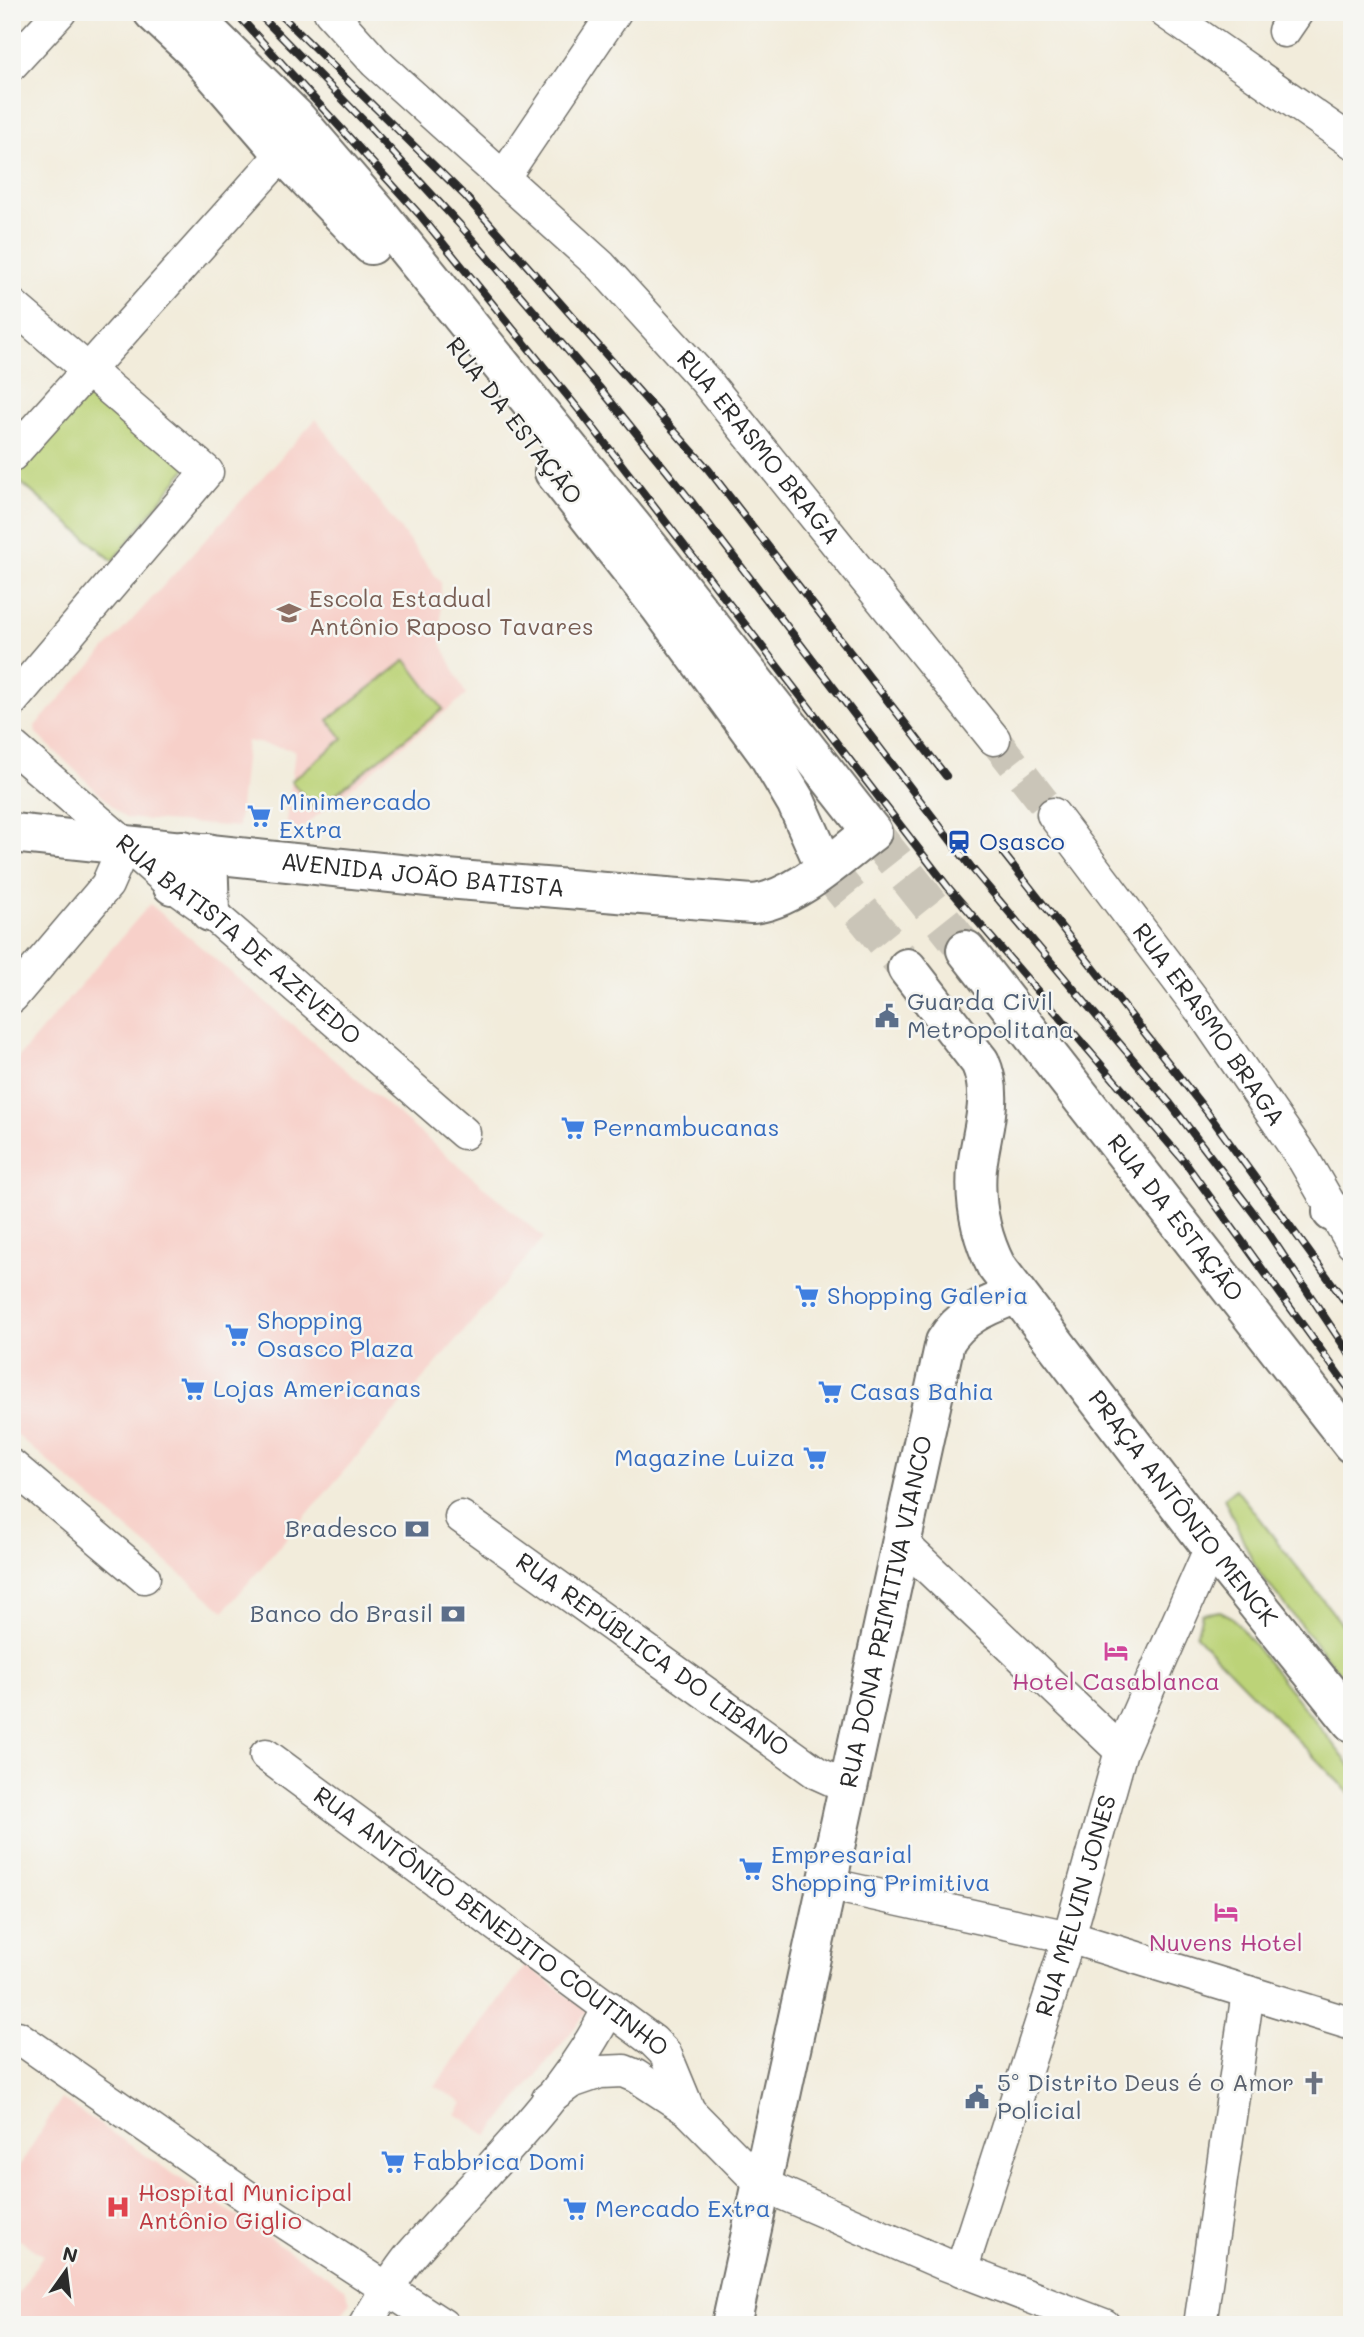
<svg xmlns="http://www.w3.org/2000/svg" width="1364" height="2337" font-family="Mali,sans-serif">
<style>
.built{fill:#f7d0c9}
.green{fill:#bcd378;stroke:#747f52;stroke-width:2}
.lines{fill:none;stroke-linecap:round;stroke-linejoin:round}
.minor-tunnel{stroke:#cac5b8;stroke-width:32;stroke-dasharray:32 16;stroke-linecap:butt}
.major-tunnel{stroke:#cac5b8;stroke-width:38;stroke-dasharray:38 19;stroke-linecap:butt}
.minor-casing{stroke:#716f69;stroke-width:35}
.major-casing{stroke:#716f69;stroke-width:42}
.minor{stroke:#fff;stroke-width:32}
.major{stroke:#fff;stroke-width:38}
.rail-casing{stroke:#2b2b2b;stroke-width:8}
.rail{stroke:#f6f6f2;stroke-width:5;stroke-dasharray:16;stroke-linecap:butt}
.labels{text-anchor:middle;stroke-width:5;stroke-linejoin:round;paint-order:stroke}
.street-label{font-size:24px;fill:#2b2b2b;stroke:#f6f6f2}
.education-label{font-size:24px;fill:#785e54;stroke:#f6f6f2;text-anchor:start}
.shop-label{font-size:24px;fill:#366cbe;stroke:#f6f6f2;text-anchor:start}
.transit-label{font-size:24px;fill:#164399;stroke:#f6f6f2;text-anchor:start}
.service-label{font-size:24px;fill:#4e5e75;stroke:#f6f6f2;text-anchor:start}
.hotel-label{font-size:24px;fill:#b23c85;stroke:#f6f6f2}
.worship-label{font-size:24px;fill:#5b616d;stroke:#f6f6f2;text-anchor:end}
.health-label{font-size:24px;fill:#be3a42;stroke:#f6f6f2;text-anchor:start}
</style>
<rect width="100%" height="100%" fill="#f6f6f2"/>
<filter id="ink" filterUnits="userSpaceOnUse"><feTurbulence type="fractalNoise" baseFrequency=".0143" numOctaves="2"/><feDisplacementMap in="SourceGraphic" scale="14" xChannelSelector="R" yChannelSelector="G"/><feConvolveMatrix kernelMatrix="1 2 1 2 8 2 1 2 1" color-interpolation-filters="sRGB"/></filter>
<filter id="wash" filterUnits="userSpaceOnUse"><feTurbulence type="fractalNoise" baseFrequency=".00686" numOctaves="4" result="noise"/><feDisplacementMap in="SourceGraphic" scale="28" xChannelSelector="R" yChannelSelector="G"/><feGaussianBlur stdDeviation="1.57" result="paint"/><feColorMatrix in="noise" values="0 0 0 0 0 0 0 0 0 0 0 0 0 0 0 0 0 1.4 0 .05"/><feComposite in="paint" operator="in"/></filter>
<g filter="url(#wash)">
<rect width="100%" height="100%" fill="#f2ecdb"/>
<path class="built" d="M316 419 441 583V643L466 695 299 830 286 829 295 750 247 741 238 827 125 818 36 733 35 726Z
M150 904 544 1238 224 1611 12 1431V1065Z
M526 1965 588 2011 488 2136 456 2114 463 2103 435 2086Z
M61 2099 345 2288 350 2302 335 2325H12V2303L43 2255 12 2235V2178Z"/>
<path class="green" d="M90 384 188 466 113 561 13 476Z
M406 660 443 709 315 810 291 781 343 739 328 720Z
M1236 1489 1352 1637V1689L1257 1570 1224 1498Z
M1220 1611 1232 1617 1352 1768V1796L1196 1636 1202 1614Z"/>
</g>
<g filter="url(#ink)">
<g class="lines">
<path class="minor-tunnel" d="M994 739 1053 814"/>
<path class="major-tunnel" d="M872 832 966 950
M825 867 907 968"/>
<g class="minor-casing">
<g id="minor">
<path id="s1" d="M330 12 375 62 601 266 705 380 994 739"/>
<path d="M1165 12 1352 142"/>
<path d="M1284 31 1297 12"/>
<path d="M12 64 60 12"/>
<path d="M503 178 615 12"/>
<path d="M12 305 207 472 12 701"/>
<path d="M12 455 283 153 290 130"/>
<path id="s2" d="M12 746 172 885 210 912 464 1133"/>
<path id="s3" d="M1053 814 1203 1013 1304 1160 1352 1243"/>
<path d="M12 997 107 885 125 844"/>
<path d="M12 1466 144 1577"/>
<path id="s4" d="M461 1517 817 1773 848 1787"/>
<path d="M902 1543 1121 1751"/>
<path id="s5" d="M266 1755 653 2041 665 2053 689 2111"/>
<path d="M827 1884 1069 1937 1352 2024"/>
<path d="M18 2037 266 2210 443 2325"/>
<path d="M548 2099 571 2082 600 2072 624 2071 636 2076 689 2111 761 2184 942 2263 1104 2325"/>
<path id="s6" d="M961 2271 1069 1937 1121 1751 1211 1547"/>
<path d="M365 2325C380 2301 394 2275 412 2254 476 2180 569 2094 609 2007"/>
<path d="M1200 2325 1248 1992"/>
</g>
</g>
<g class="major-casing">
<g id="major">
<path d="M153 12 194 50 283 153 371 245"/>
<path d="M554 472 660 607 767 753 796 802 825 867"/>
<path id="s7" d="M12 833 447 879 752 904C793 901 840 856 872 832L656 556 382 218 294 116 188 12"/>
<path d="M208 853 210 912"/>
<path d="M172 885 183 850"/>
<path id="s8" d="M966 950 1352 1444"/>
<path id="s9" d="M907 968 980 1062C996 1098 981 1131 977 1168 974 1203 980 1234 996 1266L1211 1547 1352 1722"/>
<path d="M1332 1212 1352 1216"/>
<path id="s10" d="M731 2325 945 1342C962 1314 987 1306 1017 1294"/>
</g>
</g>
<use href="#minor" class="minor"/>
<use href="#major" class="major"/>
<g class="rail-casing">
<path id="rail" d="M235 12 420 215 584 416 948 887 1184 1161 1352 1393
M257 12 365 122 460 225 599 387 691 501 971 867 1169 1102 1265 1228 1352 1358
M278 12 466 197 708 469 946 776
M1003 853 1207 1112 1352 1311"/>
</g>
<use href="#rail" class="rail"/>
</g>
</g>
<defs>
<g id="school-bare" transform="scale(1.89)"><path d="M0-5L7-2L0 1L-7-2ZM-4 1L0 2.5L4 1V4Q0 6-4 4Z" fill="#8d6e63" stroke="#f6f6f2" stroke-width="2.5" paint-order="stroke"/></g>
<g id="supermarket-bare" transform="scale(1.89)"><path d="M-6-5.5h2.5l.6 2H6L4.5 2H-2.5L-4.4-4H-6ZM-1.5 3.2a1.3 1.3 0 1 0 .1 0ZM3 3.2a1.3 1.3 0 1 0 .1 0Z" fill="#3f7fe0" stroke="#f6f6f2" stroke-width="2.5" paint-order="stroke"/></g>
<g id="station-bare" transform="scale(1.89)"><path d="M-3-6H3Q5-6 5-4V2Q5 4 3 4L4.5 6H3L1.5 4h-3L-3 6H-4.5L-3 4Q-5 4-5 2V-4Q-5-6-3-6ZM-3.5-4v3h7v-3ZM-3.5 1v1.5H-2V1ZM2 1v1.5H3.5V1Z" fill="#1a4fb4" stroke="#f6f6f2" stroke-width="2.5" paint-order="stroke"/></g>
<g id="civic-bare" transform="scale(1.89)"><path d="M-.6-6.5H3V-4.5H.6V-3L4-1V1h2V6H-6V1h2V-1L-.6-3ZM-1.2 2.5V6h2.4V2.5Z" fill="#5c6f8a" stroke="#f6f6f2" stroke-width="2.5" paint-order="stroke"/></g>
<g id="bank-bare" transform="scale(1.89)"><path d="M-6-4H6V4H-6ZM0-2.3a2.3 2.3 0 1 0 0 4.6a2.3 2.3 0 1 0 0-4.6Z" fill="#5c6f8a" stroke="#f6f6f2" stroke-width="2.5" paint-order="stroke"/></g>
<g id="hotel-bare" transform="scale(1.89)"><path d="M-6-4.5h1.5V1H6V5H4.5V3h-9V5H-6ZM-4 0a1.8 1.8 0 1 1 3.6 0ZM.5 0V-2.5h3Q6-2.5 6 0Z" fill="#d1479c" stroke="#f6f6f2" stroke-width="2.5" paint-order="stroke"/></g>
<g id="church-bare" transform="scale(1.89)"><path d="M-1.2-6h2.4v3.5h3.3v2.4h-3.3V6h-2.4V-.1h-3.3v-2.4h3.3Z" fill="#6b7280" stroke="#f6f6f2" stroke-width="2.5" paint-order="stroke"/></g>
<g id="hospital-bare" transform="scale(1.89)"><path d="M-5-5h3v3.5h4V-5h3V5h-3V1.5h-4V5h-3Z" fill="#e0444e" stroke="#f6f6f2" stroke-width="2.5" paint-order="stroke"/></g>
</defs>
<g fill-rule="evenodd">
<use href="#school-bare" x="289" y="613"/>
<use href="#supermarket-bare" x="259" y="816"/>
<use href="#station-bare" x="959" y="842"/>
<use href="#civic-bare" x="887" y="1016"/>
<use href="#supermarket-bare" x="573" y="1128"/>
<use href="#supermarket-bare" x="807" y="1296"/>
<use href="#supermarket-bare" x="237" y="1335"/>
<use href="#supermarket-bare" x="193" y="1389"/>
<use href="#supermarket-bare" x="830" y="1392"/>
<use href="#supermarket-bare" x="815" y="1458"/>
<use href="#bank-bare" x="417" y="1529"/>
<use href="#bank-bare" x="453" y="1614"/>
<use href="#hotel-bare" x="1116" y="1651"/>
<use href="#supermarket-bare" x="751" y="1869"/>
<use href="#hotel-bare" x="1226" y="1912"/>
<use href="#church-bare" x="1314" y="2083"/>
<use href="#civic-bare" x="977" y="2097"/>
<use href="#supermarket-bare" x="393" y="2162"/>
<use href="#hospital-bare" x="118" y="2207"/>
<use href="#supermarket-bare" x="575" y="2209"/>
</g>
<g class="labels">
<g class="street-label">
<text transform="translate(514 421) rotate(52)" y="8">RUA DA ESTAÇÃO</text>
<text dy="8" stroke="none"><textPath href="#s1" startOffset="612">RUA ERASMO BRAGA</textPath></text>
<text dy="8" stroke="none"><textPath href="#s7" startOffset="413">AVENIDA JOÃO BATISTA</textPath></text>
<text dy="8" stroke="none"><textPath href="#s2" startOffset="298">RUA BATISTA DE AZEVEDO</textPath></text>
<text dy="8" stroke="none"><textPath href="#s3" startOffset="262">RUA ERASMO BRAGA</textPath></text>
<text dy="8" stroke="none"><textPath href="#s8" startOffset="340">RUA DA ESTAÇÃO</textPath></text>
<text dy="8" stroke="none"><textPath href="#s9" startOffset="634">PRAÇA ANTÔNIO MENCK</textPath></text>
<text dy="8" stroke="none"><textPath href="#s10" startOffset="730">RUA DONA PRIMITIVA VIANCO</textPath></text>
<text dy="8" stroke="none"><textPath href="#s4" startOffset="236">RUA REPÚBLICA DO LIBANO</textPath></text>
<text dy="8" stroke="none"><textPath href="#s6" startOffset="383">RUA MELVIN JONES</textPath></text>
<text dy="8" stroke="none"><textPath href="#s5" startOffset="280">RUA ANTÔNIO BENEDITO COUTINHO</textPath></text>
</g>
<g class="education-label">
<text x="309" y="607">Escola Estadual<tspan x="309" dy="28">Antônio Raposo Tavares</tspan></text>
</g>
<g class="shop-label">
<text x="279" y="810">Minimercado<tspan x="279" dy="28">Extra</tspan></text>
<text x="593" y="1136">Pernambucanas</text>
<text x="827" y="1304">Shopping Galeria</text>
<text x="257" y="1329">Shopping<tspan x="257" dy="28">Osasco Plaza</tspan></text>
<text x="213" y="1397">Lojas Americanas</text>
<text x="850" y="1400">Casas Bahia</text>
<text x="795" y="1466" text-anchor="end">Magazine Luiza</text>
<text x="771" y="1863">Empresarial<tspan x="771" dy="28">Shopping Primitiva</tspan></text>
<text x="413" y="2170">Fabbrica Domi</text>
<text x="595" y="2217">Mercado Extra</text>
</g>
<g class="transit-label">
<text x="979" y="850">Osasco</text>
</g>
<g class="service-label">
<text x="907" y="1010">Guarda Civil<tspan x="907" dy="28">Metropolitana</tspan></text>
<text x="397" y="1537" text-anchor="end">Bradesco</text>
<text x="433" y="1622" text-anchor="end">Banco do Brasil</text>
<text x="997" y="2091">5º Distrito<tspan x="997" dy="28">Policial</tspan></text>
</g>
<g class="hotel-label">
<text x="1116" y="1690">Hotel Casablanca</text>
<text x="1226" y="1951">Nuvens Hotel</text>
</g>
<g class="worship-label">
<text x="1294" y="2091">Deus é o Amor</text>
</g>
<g class="health-label">
<text x="138" y="2201">Hospital Municipal<tspan x="138" dy="28">Antônio Giglio</tspan></text>
</g>
</g>
<rect width="1364" height="2337" fill="none" stroke="#f6f6f2" stroke-width="42"/>
<g transform="translate(66 2271) rotate(14)" stroke="#f6f6f2" stroke-width="5" paint-order="stroke">
<path d="M0-5L12 26L0 18L-12 26Z" fill="#2b2b2b"/>
<text y="-10" font-size="19" font-weight="bold" text-anchor="middle" fill="#2b2b2b">N</text>
</g>
</svg>
